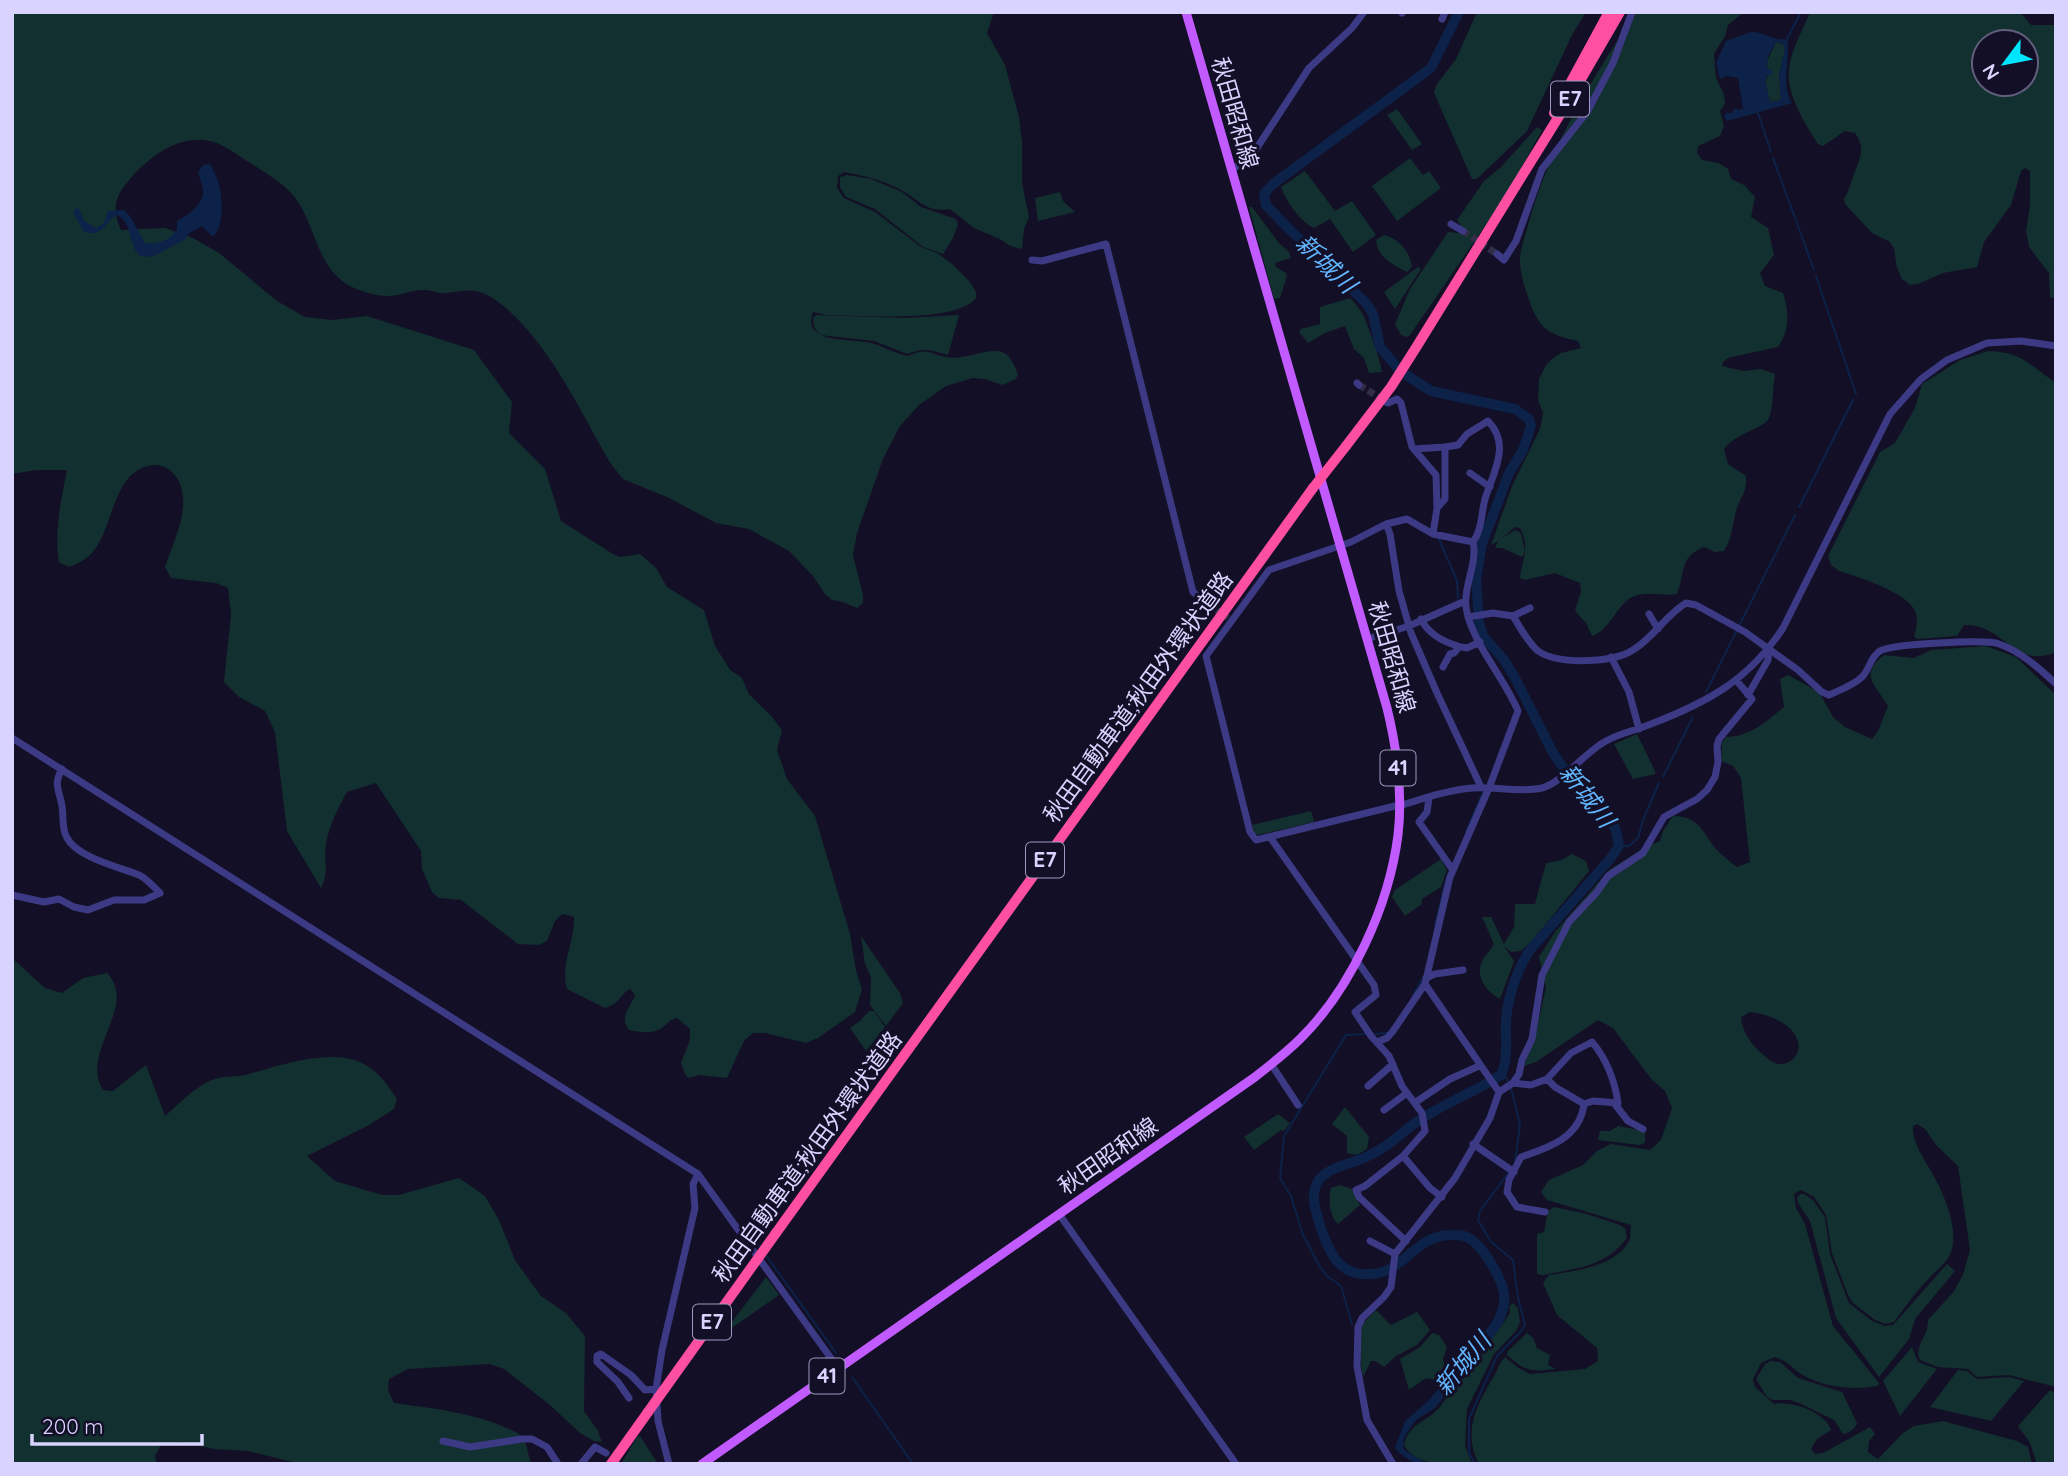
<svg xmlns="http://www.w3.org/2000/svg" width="2068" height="1476" font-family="Quicksand,'Noto Sans JP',sans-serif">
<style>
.green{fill:#12302f;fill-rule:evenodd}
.water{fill:#0c2248;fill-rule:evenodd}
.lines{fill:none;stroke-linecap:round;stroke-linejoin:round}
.stream{stroke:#0c2248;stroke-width:2}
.river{stroke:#0c2248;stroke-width:10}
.minor-tunnel{stroke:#312d47;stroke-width:7;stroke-dasharray:7 3.5;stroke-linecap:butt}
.minor{stroke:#3d3a85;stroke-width:7}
.major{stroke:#c25bff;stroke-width:9}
.highway{stroke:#ff4fa3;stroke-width:10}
.highway-bridge{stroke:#ff4fa3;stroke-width:10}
.labels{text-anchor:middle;stroke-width:6;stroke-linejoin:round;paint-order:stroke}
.shield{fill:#130f26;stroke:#9e99be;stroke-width:2}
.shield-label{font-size:21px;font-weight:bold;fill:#d9d4ff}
.street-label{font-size:23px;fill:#d9d4ff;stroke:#130f26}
.water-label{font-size:24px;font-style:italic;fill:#62b6ff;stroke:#130f26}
</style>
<rect width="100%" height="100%" fill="#130f26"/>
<path class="green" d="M12 12H994L987 33 1005 65 1019 117 1022 143V183L1029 217 1024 229 1022 249 1010 246 1000 239 974 228 950 209C926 213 920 200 901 190 883 180 864 176 844 172L838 176 837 188 844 198 875 212 921 247 937 253 951 263 970 282 976 292V298C956 324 859 315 826 315L813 312C801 345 852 338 871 343 884 346 895 354 908 356 930 347 927 354 946 357 962 361 988 347 1002 352 1011 355 1014 366 1018 374L1016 379 1003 385 984 379 973 378 946 386 919 405 900 426 883 459 857 533 853 555 863 595V603L857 608 843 602 832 600 825 594 813 576 789 551 749 529 716 523 669 498 623 479 611 464C580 411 544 331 491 297 475 287 463 291 446 293 438 294 432 290 425 290 413 289 400 296 388 296 375 296 359 291 348 285 315 265 316 223 293 195 284 184 267 174 255 166 243 159 232 150 219 144 185 130 152 154 131 178 115 195 111 209 121 230L165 228 193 238 219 253 277 301 305 317 332 320 367 316 474 350 512 402 509 433 545 469 561 521 613 554 620 557 640 554 656 568 667 587 704 610 715 646 730 670 742 678 749 694 772 717 782 730 777 750 787 779 815 816 850 934 856 971 862 989 855 1012 818 1038 806 1043 765 1033H753L744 1041 727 1078 699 1075 689 1078 686 1076 681 1063 690 1040V1029L677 1018C668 1019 666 1027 658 1030 649 1034 638 1032 629 1030 619 1016 630 1009 635 995L630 989C618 996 621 1003 605 1008L567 989C560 963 575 942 574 917L562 914 555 921 547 941 539 945 518 944 461 900 439 898 432 892 422 869 421 851 376 783 347 792C338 808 329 826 326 844 323 861 330 870 321 888L287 831 275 732 265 711 239 697 224 682 231 614 228 588 216 583 171 578 165 567C174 540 193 504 177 478 171 470 165 465 155 465 114 467 114 524 95 549 88 559 79 563 69 567L59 562C54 531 61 501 67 470H36L12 474Z
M1477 12H1586L1572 35 1527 131 1477 179H1472L1434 93 1437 84 1456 59Z
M1636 12H1744L1728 25 1725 36 1714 54 1716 78 1724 94 1725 104 1720 111 1724 126 1720 136 1698 146 1697 152 1702 160 1719 163 1728 169 1731 179 1744 185 1755 197 1751 217 1768 228 1774 255 1760 273 1765 286 1783 293C1789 311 1790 331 1778 347L1728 358 1723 362 1722 366 1743 371 1761 369 1775 374C1773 386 1773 409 1769 418 1764 429 1737 432 1724 449L1728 464 1746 476C1747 492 1742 494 1737 508 1732 523 1733 537 1724 551L1715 552 1704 547C1678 558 1686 572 1677 594 1662 597 1647 590 1632 597 1616 606 1610 630 1592 636L1586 623 1575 611 1581 591 1580 583 1555 573 1525 580 1520 578C1522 558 1531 548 1520 528L1515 527 1502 538 1515 530 1521 533 1525 551 1522 557 1502 548H1495L1498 541 1491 545 1512 486 1540 429 1543 413 1538 400 1539 379 1546 365 1552 359 1561 353 1581 348 1578 341C1549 335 1539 329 1529 300 1524 286 1520 273 1520 258 1521 246 1526 233 1529 222 1550 145 1593 78 1636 12Z
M1810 12H2020L2031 25H2056V299L2050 297 2049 273 2029 247 2026 231 2030 206V171L2025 168 2021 171 2011 205 1984 242 1977 267 1943 273 1918 284 1910 285 1902 279 1897 268 1894 249 1890 242 1872 233 1845 204 1844 199C1849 191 1850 185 1853 177 1859 159 1867 150 1855 133L1845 131 1823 146 1818 144C1805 124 1786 94 1789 69 1791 49 1803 30 1810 12ZM1984 42H2026V84H1984Z
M1776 42 1783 44 1785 49 1779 75 1781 99 1778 101 1770 102 1765 80 1768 76 1766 63Z
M1397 109 1422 144 1412 150 1387 115Z
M1537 127 1542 130 1507 194 1410 335 1407 337 1401 335 1395 324 1410 289 1448 232 1458 233 1461 226 1457 220 1484 181 1501 167Z
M1410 158 1423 175 1429 171 1441 188 1397 221 1372 186Z
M1305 171 1335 211 1352 201 1376 235 1353 252 1330 219 1314 228C1300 222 1286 201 1281 187Z
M847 175 871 179 902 192 921 207 956 219 958 224 953 238 943 254 923 247 875 209 846 197 840 187V177Z
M1060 192 1063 201 1075 212 1038 221 1035 198Z
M1249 207H1252L1279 243 1289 252 1291 258 1275 263 1276 267 1286 273 1287 276 1280 298 1274 299Z
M1384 235C1399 239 1410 251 1412 267L1407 272C1393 265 1377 257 1376 240Z
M1418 267 1421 269 1395 309 1384 292Z
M1350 298C1355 303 1361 310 1364 317 1368 325 1382 365 1382 372L1369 373 1364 358 1354 349 1345 326 1325 333 1308 343 1299 332 1301 329 1320 324V307Z
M817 315 906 318 959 315 948 355C930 350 926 347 907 354L874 341 820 335 814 327 813 317Z
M1988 351C2022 352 2030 365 2056 383V652C2012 670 2006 624 1964 625L1957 636 1917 639 1914 636C1917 628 1919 617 1914 609 1903 591 1859 577 1839 571L1831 565 1828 556 1880 452 1895 443 1915 408 1922 384 1960 360Z
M1986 646 2016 657 2056 695V1387L2009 1375 1977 1377 1968 1369 1938 1367 1920 1360 1918 1354 1920 1344 1927 1330 1928 1320 1954 1291 1963 1275 1970 1250 1958 1166 1937 1146 1925 1129 1917 1124 1913 1126C1912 1142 1923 1157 1931 1171 1943 1192 1958 1225 1952 1249 1949 1261 1940 1267 1932 1275 1918 1289 1906 1306 1894 1322L1886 1324 1875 1320 1853 1303 1848 1295 1832 1253 1826 1215 1814 1197 1801 1190 1794 1194 1796 1208 1805 1224 1833 1326 1879 1383 1878 1386C1855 1390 1824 1388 1803 1375 1792 1368 1789 1362 1775 1357L1761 1363 1753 1379 1755 1387 1774 1404C1790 1400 1826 1412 1831 1430L1817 1439 1811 1449 1815 1454 1823 1453 1870 1427 1875 1434 1869 1441 1868 1452 1878 1459 1903 1433 1914 1426 1943 1421 2017 1441 2028 1447 2032 1464H1479C1462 1431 1477 1405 1494 1376 1498 1369 1500 1362 1505 1357L1517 1367 1530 1374 1585 1369 1598 1361 1597 1348 1557 1315 1543 1283 1549 1275C1574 1271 1615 1267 1629 1241 1631 1237 1630 1230 1631 1225L1547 1200 1541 1192 1549 1180 1583 1165 1597 1151 1611 1144 1650 1150 1661 1140 1672 1108 1665 1091 1652 1080 1613 1028 1598 1020 1536 1062 1524 1066 1535 1037 1546 987 1539 957 1555 932 1609 870 1645 847 1660 841 1663 831 1673 816C1702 816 1703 836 1719 852 1725 858 1731 862 1737 867L1750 862 1741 778 1733 766 1721 761 1722 742 1726 737C1750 737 1766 722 1784 707L1780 679 1788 675 1819 692 1833 717 1845 727 1872 739 1878 731 1888 706C1876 685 1858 675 1884 655L1914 658 1931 650ZM1750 1012C1767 1014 1794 1023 1798 1042 1802 1055 1788 1068 1775 1063 1769 1061 1763 1054 1758 1050 1749 1041 1742 1030 1741 1017Z
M1637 734 1655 771V774L1633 779 1614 744Z
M1311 811 1314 822 1258 835 1254 833 1252 825Z
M1572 854 1586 861 1589 871 1532 941 1521 951 1511 952 1504 946 1514 961 1500 999C1486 991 1474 977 1483 959 1486 954 1491 950 1494 944L1482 917H1491L1504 944 1514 927 1515 904H1535L1546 863 1562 860Z
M1441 859 1447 870 1441 887 1422 899V904L1405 916 1392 897 1395 890Z
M861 936 900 993 903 1003 886 1026 870 1005 871 977 865 964Z
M12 958 45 988 62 993 83 978 107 973C139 1006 79 1053 103 1090L113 1091 146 1065 165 1116C179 1104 194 1087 212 1080 223 1075 237 1078 249 1074 282 1065 337 1045 369 1067 381 1075 389 1087 397 1099L394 1109 369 1125 307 1156 335 1181 382 1195H399L459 1178 485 1196 499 1220 515 1260 541 1296 566 1313 585 1336 584 1411 598 1431 602 1442 594 1441 580 1433 550 1405 504 1369 490 1364 408 1369 389 1379 388 1390 394 1403C437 1409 487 1414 524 1437L531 1464 297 1463 248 1451 214 1449 182 1442 161 1444 155 1456 157 1464H12Z
M869 1011H874L885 1027 866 1051 850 1028 860 1021Z
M1345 1107 1369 1137 1367 1149 1357 1155 1347 1153V1136L1332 1124Z
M1278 1114 1290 1123 1284 1131 1281 1130 1254 1150 1244 1137Z
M1618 1126 1645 1131V1143L1639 1145 1598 1140 1600 1131H1610Z
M1340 1185 1352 1189 1360 1205 1338 1224C1329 1215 1328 1200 1331 1188Z
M1801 1194H1804L1813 1200 1825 1217 1830 1254 1849 1303 1872 1321 1885 1326 1893 1325 1947 1264 1955 1271 1915 1319 1909 1339 1879 1377 1836 1318 1810 1221 1798 1203 1797 1197Z
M1554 1207 1587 1214 1620 1225 1625 1228 1627 1238C1605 1267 1578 1268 1543 1275L1537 1274V1234L1544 1232 1548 1211Z
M766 1277 779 1295 730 1329 728 1327Z
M1513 1303 1518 1308 1520 1322 1516 1331 1494 1354 1467 1409 1465 1446 1472 1464C1448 1464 1420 1468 1404 1446 1407 1426 1423 1423 1436 1411 1444 1404 1449 1392 1455 1383 1472 1359 1494 1339 1510 1313L1509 1306Z
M1376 1310 1391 1325 1417 1312 1430 1330 1417 1345 1396 1356 1384 1367 1375 1361H1371L1363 1377 1359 1351 1362 1324Z
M1432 1333 1439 1335 1447 1347 1443 1359 1446 1375 1439 1383C1424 1373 1423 1382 1409 1390L1400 1359 1420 1347Z
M1527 1333 1533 1338 1537 1348 1550 1355 1548 1365 1556 1369C1531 1372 1526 1372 1507 1355V1352Z
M1912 1347 1918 1362 1937 1369 1900 1416 1883 1381Z
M1771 1361 1780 1362 1798 1378 1842 1392 1857 1423C1855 1429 1849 1433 1843 1434L1834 1420 1799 1403 1790 1400H1773L1767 1397 1756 1379 1765 1364Z
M1958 1370 1967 1371 1977 1379 2009 1377 2024 1381 1991 1421 1930 1407Z
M2050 1390 2056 1394V1464H2037L2030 1443 2018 1426Z
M640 1436 658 1464H621L637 1437Z"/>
<path class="water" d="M1751 32C1763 31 1775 42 1787 39 1791 59 1780 84 1792 103L1727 121 1724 117 1727 112 1731 114 1735 108 1739 110 1743 108 1738 78 1726 76 1720 79 1716 63 1726 41ZM1776 42 1783 44 1785 49 1779 75 1781 99 1778 101 1770 102 1765 80 1766 77 1772 74V70L1767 68 1768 56Z
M210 164C222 182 228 220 213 237L202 226 188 234 186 239 152 257 140 256C127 243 134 224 117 215 102 224 104 237 84 232L73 212 78 207 84 221 96 228 104 223 108 211 124 210 130 216 145 243C159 245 170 240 177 229V221C188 215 205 204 203 189 202 183 199 178 198 172L203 165Z
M1483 1335 1489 1341 1435 1408 1416 1420 1404 1437 1403 1448 1406 1451 1427 1464C1415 1464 1403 1458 1395 1448L1405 1421 1428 1401Z"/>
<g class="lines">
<path class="stream" d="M1787 39 1801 12
M1758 113 1771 152
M1773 158 1814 270
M1816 276 1856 394
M1799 507 1853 400
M1439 539 1457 581 1458 598
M1739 626 1795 515
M1706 692 1736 632
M1663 777 1693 717
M1466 832 1483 792
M1619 846H1629L1638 838 1643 820 1659 783
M1435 925 1446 880
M1418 986 1422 979
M1412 997 1417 988
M1375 1034 1386 1033
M1503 1072 1509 1083
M1511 1088 1520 1125 1515 1161
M748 1231 760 1247
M765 1254 836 1353
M1352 1324 1341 1286 1327 1276 1320 1267 1303 1235 1291 1196 1280 1178 1284 1136 1346 1035 1367 1034
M852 1377 913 1464
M1475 1464 1469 1453V1419L1497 1356 1522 1330 1525 1325 1518 1298 1513 1260 1491 1242 1478 1220 1480 1211 1509 1172"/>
<path class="river" d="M1459 12 1431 68 1273 184 1264 194 1266 205 1287 227 1366 303 1373 314 1380 347 1400 371 1431 391 1515 409 1529 419 1531 426 1523 450 1509 473 1482 544 1476 579 1479 623 1483 636 1504 660 1514 676 1553 753 1566 772 1602 808 1616 830 1619 846 1610 859 1529 951C1516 973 1508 995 1506 1020 1505 1038 1509 1058 1501 1075 1468 1096 1431 1108 1401 1134 1390 1144 1379 1151 1366 1157 1352 1164 1328 1167 1319 1180 1309 1193 1316 1212 1320 1226 1328 1248 1336 1272 1362 1274 1400 1278 1411 1242 1441 1236 1449 1235 1460 1234 1467 1237 1482 1244 1502 1278 1504 1294 1505 1300 1503 1309 1501 1315 1496 1328 1485 1339 1477 1349"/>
<path class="minor-tunnel" d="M1463 231 1497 254
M1359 385 1384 400
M1208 604 1228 618"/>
<path class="minor" d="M1402 13 1403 12
M1442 19 1445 12
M1231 170 1251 157 1309 68 1352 28 1364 12
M1451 224 1463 231
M1497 254 1504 260 1516 241 1542 169 1587 112 1613 63 1632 12
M1032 260 1042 261 1106 244 1193 592 1208 604
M1357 383 1359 385
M1384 401 1388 403 1397 399 1401 403 1412 447 1436 475 1437 508
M1445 447 1458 445 1467 434 1488 421C1512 445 1492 475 1485 499 1481 514 1482 530 1473 542
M1414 449 1445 447V499L1437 508 1433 534
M1470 473 1490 487
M1386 524 1390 534 1399 591 1411 633 1437 693 1481 787
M1649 614 1658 629
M1513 616 1530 608
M1468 617 1493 613 1513 616C1520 627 1528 643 1538 651 1558 665 1613 663 1633 650 1653 638 1666 615 1686 603L1696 605 1745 632 1798 670 1822 692 1829 695C1840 690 1854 685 1862 677 1870 669 1870 657 1880 651 1891 644 1986 639 1999 644 2020 651 2040 669 2056 684
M1421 619C1429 636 1449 645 1467 648L1480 642
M1367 639 1409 626 1465 601
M1611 657 1629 692 1639 729
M1443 667 1450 654 1454 653 1459 647
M1748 695 1768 660 1769 649
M12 738 698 1174 838 1368
M1429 798 1427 812 1419 822 1453 870
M1399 806C1422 799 1448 790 1472 788 1494 786 1519 793 1542 788 1562 783 1585 752 1606 741 1620 733 1637 730 1651 724 1708 702 1749 680 1783 628L1890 414 1921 379 1947 360 1987 343 2021 341 2056 346
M1270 837 1374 985 1376 995 1355 1012 1371 1036 1389 1056 1402 1086 1422 1113 1425 1131 1403 1156 1430 1188 1442 1197
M12 895 44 902 59 899 74 907 88 910 114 900H144L160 893C154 887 146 878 139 875 119 867 78 858 67 838 61 827 64 817 62 806 59 789 53 785 62 769
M1426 978 1435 974 1463 970
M1425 984 1499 1092
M1377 1042 1387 1038 1393 1031 1425 984 1450 877 1489 788 1518 711C1504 677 1471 642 1466 607 1463 586 1478 563 1473 542L1433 534 1407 519 1386 524 1351 542 1269 570 1206 656 1250 832 1256 840 1399 805
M1271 1064 1298 1105
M1513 1083 1531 1085 1547 1079 1555 1087 1584 1104 1593 1101 1618 1103C1615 1081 1606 1058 1592 1042L1571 1053 1547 1079
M1368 1086 1393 1064
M1416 1102 1450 1079 1479 1066
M1614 1103 1628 1121 1643 1129
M1384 1110 1407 1093
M1473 1144 1514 1172
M1403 1156 1365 1186 1356 1190 1359 1197 1406 1241
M1545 1212 1517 1207 1507 1192 1509 1180 1521 1157C1548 1148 1580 1138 1584 1104
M1059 1214 1236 1464
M1370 1241 1395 1254
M629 1398 618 1382 597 1362V1356L601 1354 631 1375 645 1390 656 1389
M443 1441 470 1447 522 1439H532L547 1447 558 1464
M581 1464 595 1447 606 1453
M669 1464 658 1421 656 1389 662 1350 695 1208 693 1184 698 1174
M1393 1464 1367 1420 1357 1366 1358 1327 1362 1318 1384 1297 1391 1287 1395 1254 1455 1178 1490 1118 1499 1092 1513 1083 1519 1074 1522 1060 1532 1039 1542 975 1569 922 1597 892 1608 876 1643 853 1664 817 1697 799 1707 790 1715 777 1718 762 1717 746 1719 739 1752 699 1736 680"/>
<path class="major" d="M702 1464 1255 1077C1270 1065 1286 1053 1300 1039 1351 989 1389 906 1398 835 1403 792 1397 749 1387 708L1186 12"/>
<path class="highway" d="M1554 113 1609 12
M1346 446 1391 387 1417 346 1569 100 1620 12
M776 1233 1313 488
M611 1464 648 1412"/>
<path class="highway-bridge" d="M1313 488 1346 446
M648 1412 776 1233"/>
</g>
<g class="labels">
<g class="shield">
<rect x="1551" y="81.5" width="38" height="35" rx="5"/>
<rect x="1380.5" y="750.5" width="35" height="35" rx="5"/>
<rect x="1026" y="842.5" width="38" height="35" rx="5"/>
<rect x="693" y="1304.5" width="38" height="35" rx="5"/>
<rect x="809.5" y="1358.5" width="35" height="35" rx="5"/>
</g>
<g class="shield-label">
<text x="1570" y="106">E7</text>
<text x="1398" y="775">41</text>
<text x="1045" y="867">E7</text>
<text x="712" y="1329">E7</text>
<text x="827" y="1383">41</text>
</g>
<g class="street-label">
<text transform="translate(1235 113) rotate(74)" y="8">秋田昭和線</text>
<text transform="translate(1392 657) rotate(74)" y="8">秋田昭和線</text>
<text transform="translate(1138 697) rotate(-54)" y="8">秋田自動車道;秋田外環状道路</text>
<text transform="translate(1108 1156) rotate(-35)" y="8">秋田昭和線</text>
<text transform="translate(807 1157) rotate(-54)" y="8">秋田自動車道;秋田外環状道路</text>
</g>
<g class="water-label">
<text transform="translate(1326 264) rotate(44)" y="8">新城川</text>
<text transform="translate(1587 796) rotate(52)" y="8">新城川</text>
<text transform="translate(1463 1364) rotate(-50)" y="8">新城川</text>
</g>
</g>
<rect width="2068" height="1476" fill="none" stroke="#d9d4ff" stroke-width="28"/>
<g transform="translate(2005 63) rotate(238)"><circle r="33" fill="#130f26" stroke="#625e7d" stroke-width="2"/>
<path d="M0-5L12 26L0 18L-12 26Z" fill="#00e5ff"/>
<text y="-10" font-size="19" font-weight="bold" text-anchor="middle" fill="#d9d4ff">N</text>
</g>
<path d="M32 1434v10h170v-10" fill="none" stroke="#d9d4ff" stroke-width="3.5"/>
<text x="42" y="1434" font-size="21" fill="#d9d4ff" stroke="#130f26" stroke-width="5" paint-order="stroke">200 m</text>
</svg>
